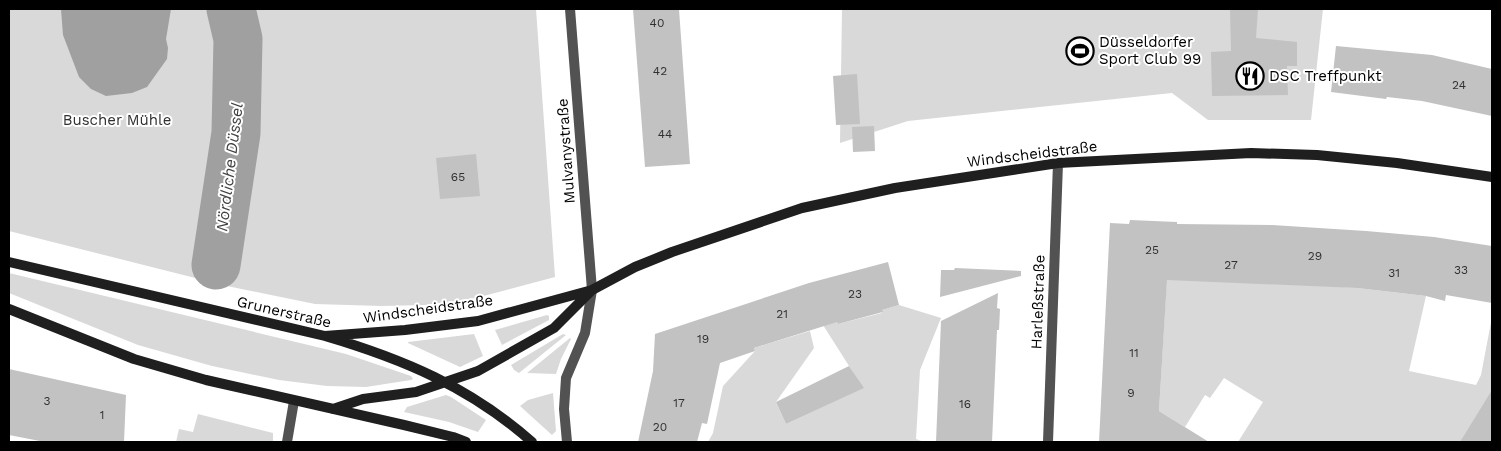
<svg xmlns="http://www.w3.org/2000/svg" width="1501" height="451" font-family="'Work Sans',sans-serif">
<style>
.green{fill:#d9d9d9}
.water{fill:#a0a0a0}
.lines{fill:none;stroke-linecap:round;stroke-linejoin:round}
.river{stroke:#a0a0a0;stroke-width:49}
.building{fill:#c2c2c2}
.street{stroke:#525252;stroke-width:10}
.secondary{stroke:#1f1f1f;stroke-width:10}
.labels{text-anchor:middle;stroke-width:4;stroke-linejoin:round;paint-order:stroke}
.number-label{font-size:12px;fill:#303030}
.poi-label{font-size:15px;fill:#000;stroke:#fff;text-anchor:start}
.park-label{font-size:15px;fill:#303030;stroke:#fff}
.street-label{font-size:15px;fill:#000;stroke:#fff}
.water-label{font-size:16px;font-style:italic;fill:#414141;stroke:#fff}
</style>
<rect width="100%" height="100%" fill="#fff"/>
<path class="green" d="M9 9H536L555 277 476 298 425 305 381 306 315 304 227 286 9 231Z
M842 9H1323L1311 120H1208L1172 93 908 121 840 143Z
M9 273 346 354 411 376 413 379 411 380 366 387 327 386 279 380 212 366 138 345 9 293Z
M1167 275 1357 288 1426 296 1409 371 1476 385 1481 375 1492 317V392L1490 395 1492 398 1469 442H1238L1263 402 1224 378 1210 398 1205 395 1185 427 1159 411Z
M899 305 941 318 920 370 916 439 924 442H708L713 433 723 386 755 351 754 348 810 331 814 348 776 402 786 424 863 388 823 325 837 321 838 324 882 313V310Z
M547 315 549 316V320L502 345 495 330Z
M474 334 483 356 460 367 408 343V342Z
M563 334 566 335 519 373 514 370 511 365Z
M570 338 571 339 561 359 556 374 527 373Z
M553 393 556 431 552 435 520 406 528 400Z
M446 395 451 397 486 420 478 432 449 422 404 412 407 407Z
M198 414 273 433V442H176L179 429 193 432Z"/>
<path class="water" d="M61 9H171L166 39 168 48 167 59 147 87 132 93 106 96 91 89 79 77 63 35Z"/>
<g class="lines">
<path class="river" d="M216 265 236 133 238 39 231 9"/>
</g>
<path class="building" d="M633 9H679L690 164 645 167Z
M1230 9H1258L1256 38 1297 42V66H1287L1288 95 1212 96 1211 52 1231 51Z
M1336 46 1432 55 1492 69V116L1422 101 1387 97 1386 99 1331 92Z
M857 74 860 124 836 125 833 76Z
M874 126 875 151 853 152 852 127Z
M476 154 480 196 440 199 436 158Z
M1130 220 1177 222V224L1272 225 1366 231 1434 237 1492 246V303L1446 295 1445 301 1426 296 1357 288 1167 280 1159 411 1209 442H1099L1110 223 1129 224Z
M888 262 899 305 882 310 883 312 838 324 837 322 754 348 755 351 720 363 707 424 702 423 697 442H638L653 371 655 334 809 283Z
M955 268 1021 271V276L940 297 941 270H954Z
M998 293 997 308 1000 309 999 330H997L992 442H936L941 321Z
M849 366 864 388 786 424 776 402Z
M9 369 126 395 124 442H45L9 435Z
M1492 390V442H1460Z"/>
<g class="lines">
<path class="street" d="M287 442 294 401
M567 442 564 409 566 378 585 333 592 290 570 9
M1048 442 1058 163"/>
<path class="secondary" d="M9 262 325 336C403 359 470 387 532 442
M9 309 134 359 206 380 404 425 453 437 466 442
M325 336 405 330 478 321 592 290 635 267 672 252 802 208 895 188 1058 163 1251 153 1317 155 1397 163 1492 177
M333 409 363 399 416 392 478 371 554 328 591 291"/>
</g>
<defs>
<g id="stadium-ring" transform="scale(1.4375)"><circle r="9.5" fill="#fff" stroke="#000" stroke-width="1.5"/><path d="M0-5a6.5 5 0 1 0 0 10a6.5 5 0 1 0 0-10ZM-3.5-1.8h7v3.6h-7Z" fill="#000"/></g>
<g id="restaurant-ring" transform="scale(1.4375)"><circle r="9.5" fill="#fff" stroke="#000" stroke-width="1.5"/><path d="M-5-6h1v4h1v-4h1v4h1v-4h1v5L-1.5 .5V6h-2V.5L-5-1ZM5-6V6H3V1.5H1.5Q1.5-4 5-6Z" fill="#000"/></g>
</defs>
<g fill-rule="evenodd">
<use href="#stadium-ring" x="1080" y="51"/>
<use href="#restaurant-ring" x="1250" y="76"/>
</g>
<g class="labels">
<g class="number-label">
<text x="657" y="27">40</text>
<text x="660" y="75">42</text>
<text x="1459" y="89">24</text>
<text x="665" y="138">44</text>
<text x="458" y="181">65</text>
<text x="1152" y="254">25</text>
<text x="1315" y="260">29</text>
<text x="1231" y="269">27</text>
<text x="1461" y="274">33</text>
<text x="1394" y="277">31</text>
<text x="855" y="298">23</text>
<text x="782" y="318">21</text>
<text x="703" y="343">19</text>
<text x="1134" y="357">11</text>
<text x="1131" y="397">9</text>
<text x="47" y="405">3</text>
<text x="679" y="407">17</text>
<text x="965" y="408">16</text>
<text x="102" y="419">1</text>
<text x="660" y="431">20</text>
</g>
<g class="poi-label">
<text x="1099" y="47">Düsseldorfer<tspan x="1099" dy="17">Sport Club 99</tspan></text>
<text x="1269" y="81">DSC Treffpunkt</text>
</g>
<g class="park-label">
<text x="117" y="125">Buscher Mühle</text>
</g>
<g class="street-label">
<text transform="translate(566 151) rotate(-94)" y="5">Mulvanystraße</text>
<text transform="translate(1032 154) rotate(-7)" y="5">Windscheidstraße</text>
<text transform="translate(1038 302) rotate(-88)" y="5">Harleßstraße</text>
<text transform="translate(428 309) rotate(-8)" y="5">Windscheidstraße</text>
<text transform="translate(284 312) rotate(13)" y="5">Grunerstraße</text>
</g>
<g class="water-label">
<text transform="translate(229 167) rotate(-83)" y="6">Nördliche Düssel</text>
</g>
</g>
<rect width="1501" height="451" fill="none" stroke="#000000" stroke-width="20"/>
</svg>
